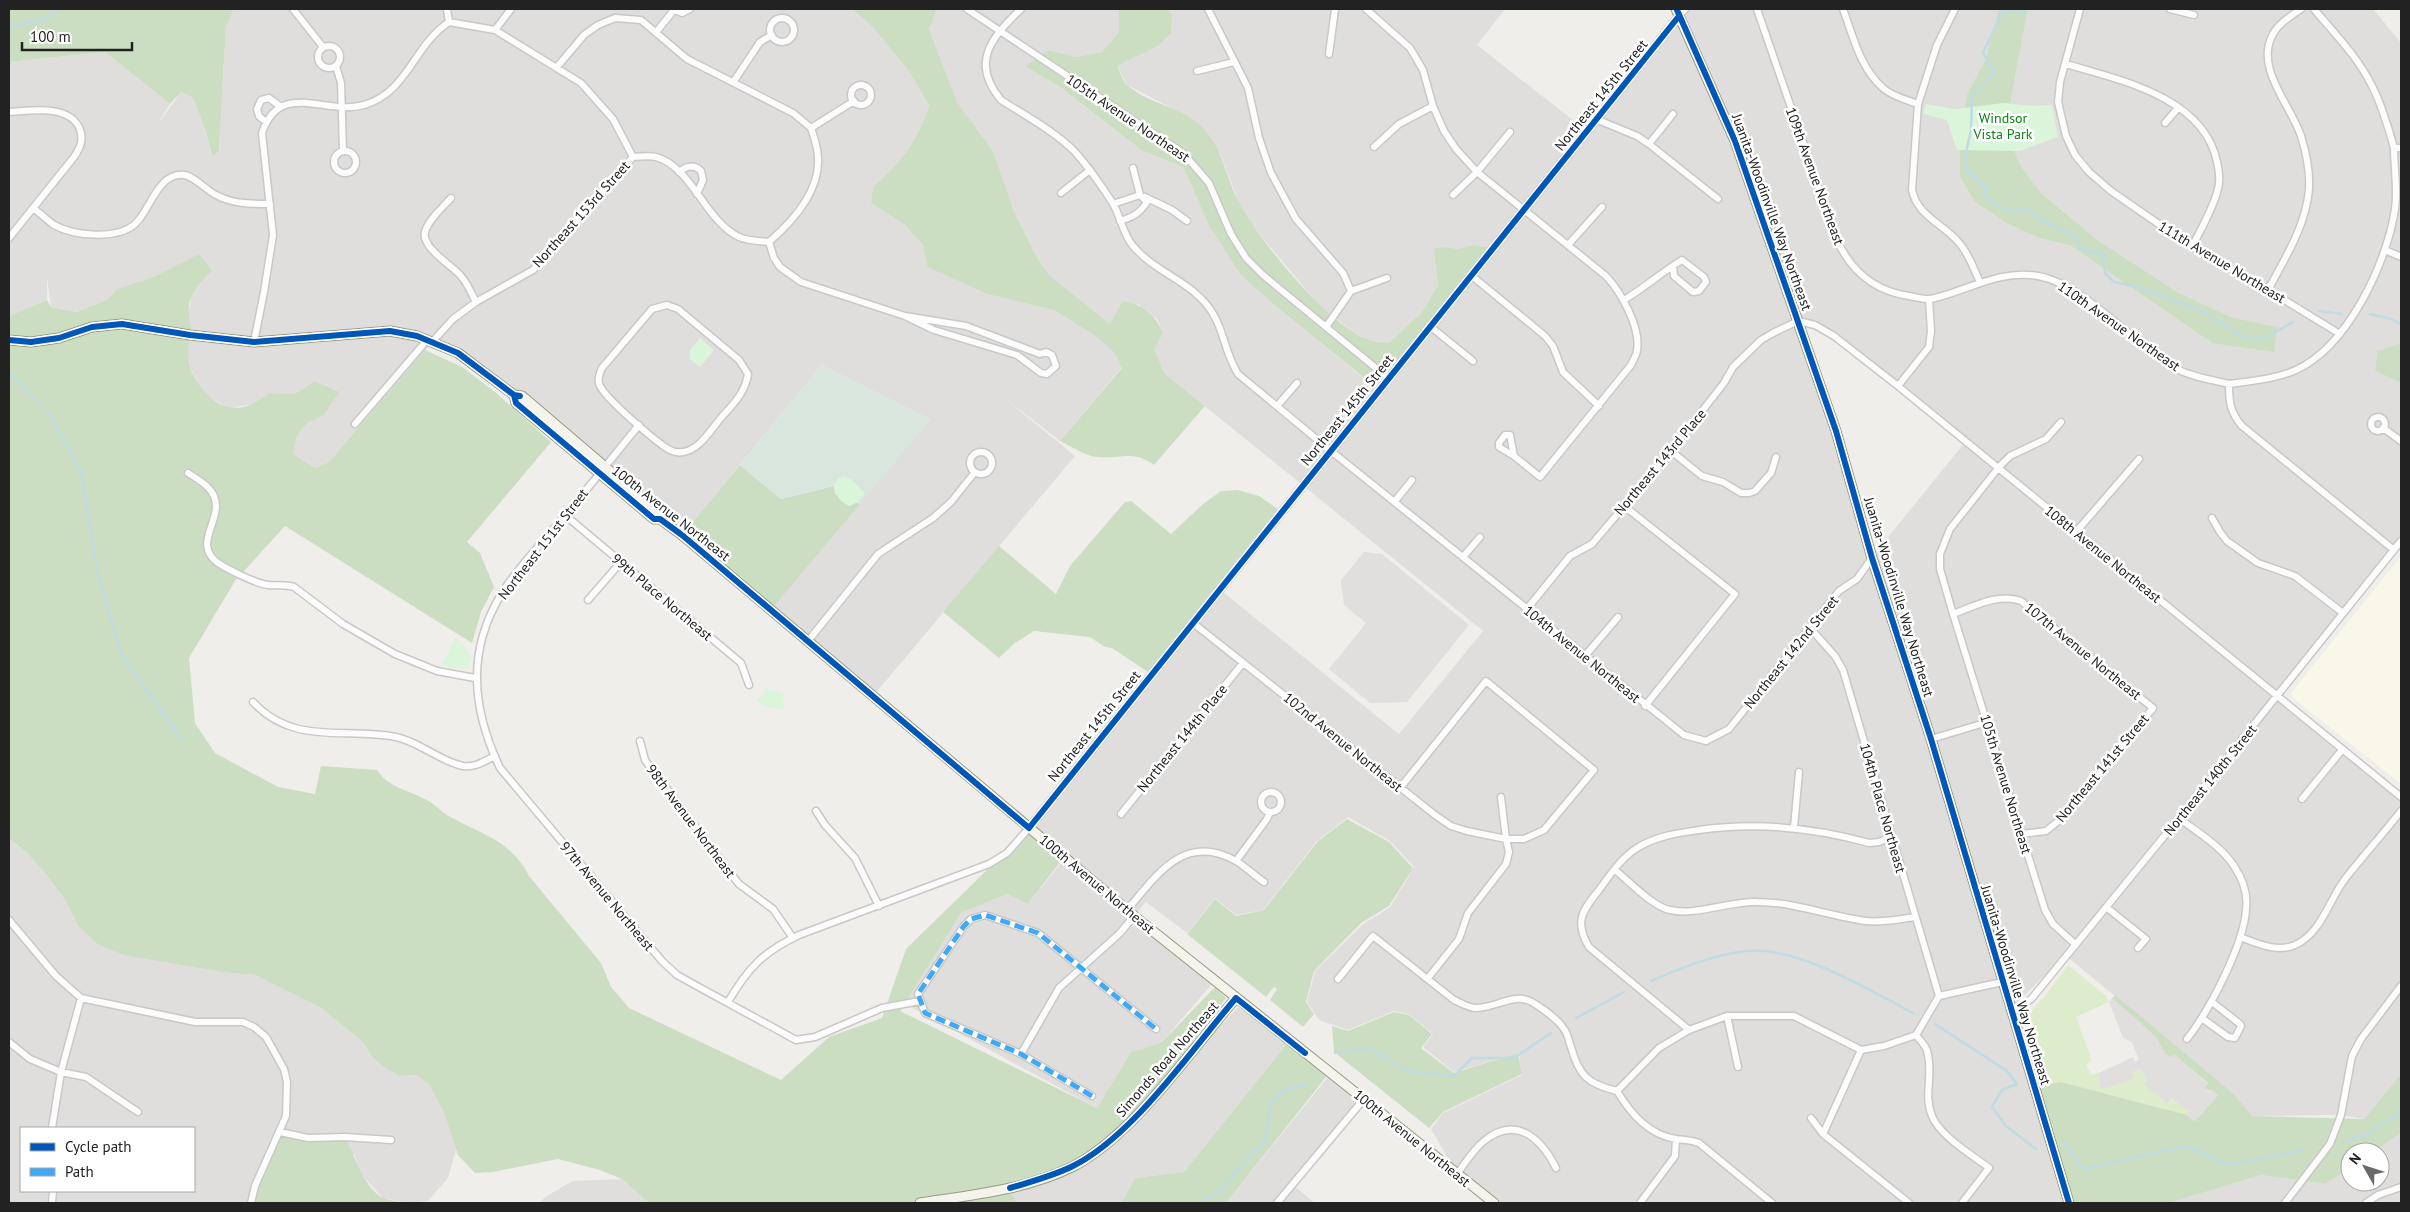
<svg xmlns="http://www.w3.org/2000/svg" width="2410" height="1212" font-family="'PT Sans',sans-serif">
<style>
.residential{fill:#dfdedc;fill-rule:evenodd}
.education{fill:#f8f7e8}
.grass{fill:#ddeccb}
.forest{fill:#cbdec1}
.wetland{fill:#d9e6de}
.park{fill:#daf5da}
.parking{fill:#e0dfde}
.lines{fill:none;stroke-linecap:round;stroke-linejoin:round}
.stream{stroke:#bfdbe3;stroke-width:2.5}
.minor-casing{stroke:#c9c8c7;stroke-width:9}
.tertiary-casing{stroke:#c9c8c7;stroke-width:10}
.secondary-casing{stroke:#999a82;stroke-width:11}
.minor{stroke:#fdfcfc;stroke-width:6}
.tertiary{stroke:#fdfcfc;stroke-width:8}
.secondary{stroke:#f4f4ed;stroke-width:9}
.quiet{stroke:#3fa9f5;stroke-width:5;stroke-dasharray:10 5;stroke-linecap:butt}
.cycleway-casing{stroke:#fff;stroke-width:9}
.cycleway{stroke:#0057b8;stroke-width:6}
.labels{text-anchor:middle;stroke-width:5;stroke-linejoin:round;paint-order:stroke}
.street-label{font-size:14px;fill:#222;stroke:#fff}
.park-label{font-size:14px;fill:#0c8416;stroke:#fff}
</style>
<rect width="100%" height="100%" fill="#f0eeeb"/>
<path class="residential" d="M234 9H852L876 29 909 71 929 106 921 131 896 168 873 187 871 203 905 225 923 245 927 267 987 294 1054 310 1094 335 1116 353 1122 367 1060 441 1002 396 1075 456 873 696 771 610 930 419 822 365 682 535 514 395 433 341 329 462 315 468 293 454 297 436 307 423 324 415 314 381 295 394 268 393 255 404 229 408 206 396 190 368 188 355 190 335H193L188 317 192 293 212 271 156 276 117 289 108 299 77 312 51 307 47 277V300L9 316V62L105 52 170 104 157 125 181 92 193 98 206 132 211 155 219 151 226 26Z
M937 9H1119V32L1102 52 1076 57 1049 50 1026 66 1063 89 1141 150 1183 167 1210 227 1240 274 1273 304 1378 390 1473 245 1458 249 1445 247 1436 259 1438 285 1422 312 1389 343 1369 340 1353 332 1318 304 1252 225 1239 203 1221 155 1183 114 1127 85 1117 66 1158 46 1172 15 1167 9H1505L1477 45 1588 132 1679 17 1676 9H1999L1985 60 1967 94 1975 202 2008 224 2039 238 2071 246 2212 343 2276 327 2231 317 2177 292 2143 272 2100 242 2041 193 2022 168 2010 142 2011 99 2028 9H2373L2401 43V343L2377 351 2375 371 2401 383V542L2277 696 2401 797V1074L2364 1119 2341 1115 2252 1116 2234 1094 2065 955 2010 1010 2069 1203H1494L1457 1174 1431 1129 1443 1113 1522 1075 1519 1053 1454 1072 1423 1047 1433 1034 1409 1014 1394 1011 1348 1030 1319 1020 1307 1002 1315 971 1362 925 1390 907 1414 867 1390 841 1348 817 1317 841 1263 910 1236 915 1215 898 1187 933 1146 902 1134 916 1212 984 1161 1043 1131 1052 1097 1108 903 1003 961 913 1007 894 1028 904 1065 858 1029 829 1219 589 1399 734 1483 631 1165 374 1153 350 1163 333 1157 319 1138 304 1110 324 1049 275 1035 254 1014 211 993 151 957 102 929 29ZM1799 321 1834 336 1966 441 1872 557Z
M9 838 27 853 46 874 65 900 78 926 164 962 221 972 255 975 275 984 320 1007 363 1042 372 1057 400 1076 416 1075 430 1084 443 1111 456 1150 448 1178 428 1201 407 1203 383 1198 361 1174 354 1154 251 1203H9ZM21 1128H194V1191H21Z
M1238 1007 1289 1041 1184 1172 1135 1178 1121 1203H1017L1010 1188 1136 1117Z
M1331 1073 1363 1099 1293 1185 1315 1203H1226Z
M2401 1133V1203H2169L2261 1175 2325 1184 2350 1168V1182H2380V1152H2373Z
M622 1179 649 1203H540L545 1197 573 1181Z"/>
<path class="education" d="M2401 556V784L2293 698 2291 693Z"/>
<path class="grass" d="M2068 965 2105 995 2109 1002 2076 1017 2092 1061 2086 1064 2091 1075 2099 1073 2100 1088 2104 1086 2105 1089 2133 1077 2131 1072 2140 1069 2147 1080 2144 1084 2167 1103 2172 1098 2188 1111 2189 1110 2187 1115 2061 1082 2043 1085 2024 1019 2044 997Z"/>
<path class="forest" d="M9 9H234L226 26 219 151 212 156 206 132 193 98 181 92 170 104 105 52 9 62Z
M852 9H937L929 29 957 102 993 151 1014 211 1035 254 1049 275 1110 324 1123 301C1143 305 1155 314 1163 333L1154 350 1165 374 1205 406 1154 465C1132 449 1120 460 1097 457 1085 456 1071 446 1060 441L1122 368 1115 353 1094 335 1054 310 987 294 927 267 923 245 905 225 871 203 873 187C901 163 918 141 929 106L909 71 873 27Z
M1119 9H1167L1172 15 1171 33 1158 46 1117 66C1120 72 1123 82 1128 86 1151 105 1184 107 1204 129 1224 151 1226 179 1240 204 1259 240 1331 329 1370 340 1376 342 1383 342 1389 343L1422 312 1438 285 1434 248 1445 247 1458 249 1473 245 1494 249 1379 390 1273 304 1240 274 1210 227 1183 167 1141 150 1063 89 1025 66 1049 50 1076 57 1102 52 1119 32Z
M1999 9H2028L2011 99 2010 142 2022 168 2041 193 2100 242 2177 292 2231 317 2277 327 2274 352 2212 343 2071 246 2039 238 2008 224 1975 202 1960 176V136L1967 94 1985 60Z
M199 254 212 271C189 295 184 301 193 335L190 336C189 346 187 357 190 367 191 372 195 377 197 381 215 411 242 417 268 393L295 394 314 381 339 392 324 415 307 423 297 436 293 454 315 468 329 462 425 350 462 367 495 392 551 442 467 542 480 553 494 587 481 612 472 643 285 526 235 581 189 658 195 723 215 753 278 787 315 794 321 766 377 770C388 787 407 790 425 799 433 803 440 810 447 815 479 834 511 839 529 876L601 963 611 987 629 1008 781 1080 829 1037 882 1018 906 949 1029 829 1064 857 1028 904 1007 894 961 913 900 1011 1097 1108 1131 1052 1161 1043 1215 987 1226 998 1136 1117 1073 1166 1010 1189 1017 1203H649L622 1179 600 1170 558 1159 493 1172 475 1173 458 1155 443 1111 429 1084 416 1075 400 1076 385 1068 372 1057 363 1042 320 1007 255 975 221 972 124 955 99 945 78 926 65 900 46 874 27 853 9 838V316L47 300 51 307 77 312 108 299 117 289 156 276Z
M2401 343V383L2375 371 2377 351Z
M740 465 781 499 834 486 835 494 860 504 771 610 682 535Z
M1238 490 1259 496 1282 512 1151 674 1112 648 1105 647 1090 637 1034 631 1015 643 999 658 943 612 999 546 1056 594 1070 566 1125 502 1131 501 1171 534 1203 504 1221 491Z
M1347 819 1389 842 1413 868 1389 906 1361 923 1314 971 1306 1002 1314 1014 1303 1027 1270 1000 1277 989 1274 987 1266 997 1187 934 1215 899 1236 916 1264 910 1318 841Z
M2115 995 2234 1094 2252 1116 2364 1119 2401 1074V1133L2373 1152H2350V1168L2325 1184 2261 1175 2169 1203H2069L2034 1087 2061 1082 2187 1115 2195 1121 2218 1095 2204 1088 2208 1083 2174 1055 2171 1058 2165 1054 2156 1037 2112 998Z
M1394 1012 1409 1015 1432 1034 1421 1048 1454 1073 1518 1053 1522 1074 1443 1112 1429 1128 1334 1052 1332 1026 1348 1031Z
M1289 1041 1330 1072 1226 1203H1121L1135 1178 1184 1172Z
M280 1132 308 1138 345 1137C354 1154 365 1191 384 1198 391 1201 400 1202 407 1203H251Z"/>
<path class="wetland" d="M822 365 930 419 860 504 858 502 849 506 841 501 833 486 781 499 740 465Z"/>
<path class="park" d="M2003 103 2033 106 2052 105 2058 137 2019 151 1957 150 1947 120 1923 114 1926 104 1955 109Z
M700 338 714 350 700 367 690 359V350Z
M843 476 852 480 865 493 858 502 849 506C837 499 826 485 843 476Z
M456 638 472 656 468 668H453L442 664Z
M766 689 783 693 784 710 768 707 756 701 763 695Z"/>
<path class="parking" d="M1364 552 1382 554 1469 625 1407 702 1370 703 1329 669 1366 623 1344 605 1341 584V580Z
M2112 998 2156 1037 2165 1054 2171 1058 2174 1054 2208 1084 2205 1088 2209 1092 2211 1089 2218 1095 2195 1121 2187 1115 2189 1110 2188 1111 2172 1098 2167 1104 2144 1084 2147 1080 2140 1069 2132 1072 2134 1078 2105 1089 2104 1087 2100 1088 2099 1073 2133 1057 2135 1062 2139 1060 2132 1042 2123 1038 2109 1002Z"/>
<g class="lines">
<path class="stream" d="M2025 9 2022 15 2014 10 2002 12 1983 53 1994 72 1972 96 1971 131 1965 156 1966 169 1986 189 1983 196C1998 205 2010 218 2027 208L2039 219 2075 236C2082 254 2085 252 2103 252L2105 273 2114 282 2138 287 2203 311 2246 339 2265 338 2293 322
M9 27 45 19 57 9
M2319 311 2342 314
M2370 314 2391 319 2401 324
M9 372 48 412 81 471 97 569 121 654 182 740
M1651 981C1681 968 1712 955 1746 951 1795 945 1869 990 1913 1013
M1576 1018 1624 992
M1935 1024 2007 1071 2017 1084 2002 1090 1992 1107 2006 1126 2036 1149
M1335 1053 1369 1048 1408 1071 1454 1076 1472 1058H1514L1551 1033
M2063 1140 2083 1169 2185 1146 2230 1165 2304 1150
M2347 1141 2366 1135 2401 1112
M1198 1203 1218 1192 1265 1140 1271 1103 1286 1089 1306 1085"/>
<g class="minor-casing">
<path id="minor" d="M293 9 323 47
M447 9 449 22
M673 9 682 13 690 9
M967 9 1183 153 1209 183 1231 234 1246 258 1263 275 1388 378
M1021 9C991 37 970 63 1001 100 1026 116 1056 132 1076 153 1089 168 1101 185 1112 202 1121 216 1122 233 1133 246 1154 271 1187 280 1207 305 1224 326 1224 352 1238 374L1331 451 1684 735 1706 741 1729 729 1839 591 1857 579 1872 558
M1208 9 1248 88 1259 138 1271 173 1296 219 1343 273 1351 291
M1366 9 1410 48 1423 70 1433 106 1444 131 1456 149 1477 172 1606 276C1621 292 1641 328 1637 350 1637 355 1633 360 1631 365L1540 477 1514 456 1510 435H1505L1499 443V447L1514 456
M1757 9 1836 238C1850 270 1874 291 1909 296 1916 297 1925 300 1931 299 1967 291 2000 269 2038 276 2083 284 2129 339 2168 364 2186 376 2208 379 2229 384 2229 402 2230 412 2242 426L2394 550
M1843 9C1853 36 1860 68 1883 88 1891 96 1907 100 1918 104
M1955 9 1937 45 1918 104 1912 190C1917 216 1944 224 1960 244 1969 254 1974 270 1980 282
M2080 9 2060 82 2058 102 2066 136 2075 155 2089 172 2111 191 2192 247 2268 290 2340 334
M2170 9 2194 15
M2314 9C2334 33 2358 57 2372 86 2382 105 2388 127 2394 148H2401
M1679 16 1685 9
M770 30a12 12 0 1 1 24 0a12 12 0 1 1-24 0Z
M449 22 495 30 581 83 613 119 633 157C640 157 649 155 656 157 691 166 706 222 739 237 748 241 758 241 769 242 792 222 820 191 818 158 818 148 814 137 811 128
M495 30 511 9
M657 31 674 10
M318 57a11 11 0 1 1 22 0a11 11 0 1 1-22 0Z
M1329 54 1335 9
M2066 64C2120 80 2204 97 2217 162 2219 170 2220 181 2218 189 2213 209 2201 229 2192 247
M336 66 341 83 343 151
M557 67 584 35 598 25 615 18 641 20 687 59 793 113 811 128
M1197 71 1234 62
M734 81 760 42 772 35
M851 95a10 10 0 1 1 20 0a10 10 0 1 1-20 0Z
M9 112C30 111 67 104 79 127 84 138 81 147 74 157L9 238
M1598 120 1637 136 1649 144 1718 199
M266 122 259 116 257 109 261 100 269 98 281 107
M2165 123 2178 108
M811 128 854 101
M1649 144 1673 114
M1374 147 1399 124 1433 106
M334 162a11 11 0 1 1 22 0a11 11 0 1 1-22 0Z
M1133 168 1140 195
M679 172C686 166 694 164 701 171L703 180 697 194
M1061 193 1090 170
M1453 195 1477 172 1510 132
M1145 197 1172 210 1187 221
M451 198C443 207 428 220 425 232 421 247 451 265 460 275 467 282 471 293 476 302
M1113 204 1140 195 1147 202C1140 213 1133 217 1120 221
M33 208C40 213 47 220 54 225 74 236 117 240 135 224 150 211 158 171 185 175 194 177 206 189 214 194 232 204 249 204 270 204
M769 242 774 258 780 267 801 282 905 316 934 330 1017 355 1041 373 1047 374 1056 366 1052 355 1046 352 1040 354 966 326 905 316
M1568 245 1602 207
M2385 250 2399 256
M1472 276 1545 336 1553 346 1563 372 1599 406
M2268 290C2285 258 2306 226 2309 189 2310 172 2306 152 2301 136 2291 105 2254 68 2273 34 2279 23 2291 16 2301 9
M1624 300C1644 288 1662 272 1682 260L1704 277 1706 282 1699 291 1693 292 1674 276 1673 266
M667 305 678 309 739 360 748 374C745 394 732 405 720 419 710 431 699 450 683 452 678 453 673 452 668 449 654 440 607 400 600 386 597 380 599 374 602 368L647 315 652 309Z
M1326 327 1351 291 1387 278
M1431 327 1473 361
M433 341 453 319 476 302 533 270 633 157
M254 342 264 292 273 235 262 133C280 79 325 116 364 105 408 92 413 46 449 22
M2229 384C2251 381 2275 379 2296 370 2348 346 2387 263 2395 209 2398 190 2394 167 2394 148
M1898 386 1929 347 1931 331 1929 299
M1277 406 1297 383
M2371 424a7 7 0 1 1 14 0a7 7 0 1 1-14 0Z
M2061 422 2046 439 2010 456 1999 467 1950 529 1940 554V569L1953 614 2045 910 2053 924 2075 944
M355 424 428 339
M639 425C612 458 585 492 557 525 538 547 517 569 502 593 466 651 472 709 500 768L662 961 677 975 695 985 796 1040 815 1037 882 1008 920 1001
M2383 428 2401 441
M1671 451 1702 476 1723 482 1741 493H1749L1755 491 1771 473 1776 457
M970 463a11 11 0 1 1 22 0a11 11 0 1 1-22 0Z
M188 473C197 479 209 485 214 496 224 519 191 544 218 563 227 569 257 584 268 585 277 586 285 584 294 587L343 624 395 654 437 671 475 678
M1395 501 1412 480
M1624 506 1735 594 1645 706
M565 515 741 663 749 685
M2212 518 2220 532 2227 541 2258 563 2295 576 2343 613
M2076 532 2139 459
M1463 557 1480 537
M588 600 621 562
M1527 609 1570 556 1592 544 1671 451 1724 383 1733 367 1761 340 1773 333 1798 321 1815 325 1834 336 1898 386 2401 797
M1953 614C1975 606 1998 593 2021 601L2153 708 2067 814 2046 831 2022 834
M1193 623 1435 815 1451 826 1467 831 1506 839 1501 797
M1810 628 1835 656 1843 670 1939 996
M808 641 878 554 933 518 951 502 975 472
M1585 656 1618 617
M253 702C294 746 344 727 396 737 420 742 439 761 463 766 474 768 485 761 495 756
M1931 739 1988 722
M640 741 645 760 731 874 739 884 773 909 793 938
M1400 788 1486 681 1594 770 1544 830 1524 839H1506L1509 852 1506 864 1468 913 1459 939 1428 978
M1261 802a10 10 0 1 1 20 0a10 10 0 1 1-20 0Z
M2302 799 2342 750
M816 811 825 825 855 858 879 906
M1121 814 1243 663
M2179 818C2197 832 2221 846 2234 866 2242 878 2248 894 2246 909 2244 945 2209 1011 2187 1039
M1794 827 1799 772
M1236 861 1267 819 1270 812
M1615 870C1629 881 1653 907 1670 910 1696 916 1729 901 1757 902 1795 902 1829 916 1866 921 1882 923 1899 919 1915 917
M2106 907 2146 939 2138 948
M1127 910C1157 875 1184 832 1236 861 1246 867 1255 876 1264 882
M9 920 56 976 81 998 195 1022H243L254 1027 266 1037 284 1069 287 1082 286 1116 255 1186 251 1203
M2240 937C2257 943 2276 953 2295 945 2321 934 2329 900 2345 879 2363 856 2383 834 2401 811
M1338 979 1373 936 1454 1000C1461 1003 1467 1007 1475 1008 1493 1009 1515 992 1532 1002 1543 1009 1557 1018 1564 1029 1568 1034 1569 1042 1571 1047 1579 1076 1588 1084 1617 1091 1631 1114 1649 1135 1676 1139 1685 1140 1691 1140 1699 1143L1772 1203
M728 1002C748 968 763 952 799 935L989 864 1007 853 1029 828
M2010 1010 2021 1007 2032 998 2179 818 2401 541
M1727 1016 1738 1067
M2203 1019 2228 1037 2235 1038 2241 1026 2240 1024 2212 1002
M1689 1030 1589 947C1574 922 1582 911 1599 890 1610 875 1621 858 1637 848 1656 836 1678 833 1699 830 1757 822 1812 827 1869 843L1879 842 1891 837
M1916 1035C1920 1040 1926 1046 1927 1051 1934 1073 1923 1095 1932 1116 1940 1136 1972 1155 1989 1168L1962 1203
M9 1042 30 1059 61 1072 86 1077 138 1112
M1021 1054 1059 988 1120 933 1134 916
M1617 1091 1659 1048 1689 1030 1727 1016H1794L1861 1050
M1092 1096 1021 1054 925 1013 918 994 964 926 971 919 985 915 1038 933 1156 1029
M1811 1118 1823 1134 1909 1203
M52 1128 61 1072 81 998
M280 1132 308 1138 345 1137 391 1140
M1823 1134 1861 1050 1884 1046 1916 1035 1939 996 2002 982
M1457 1174C1465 1163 1474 1149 1484 1141 1516 1115 1541 1138 1556 1168
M52 1203 53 1191
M1277 1203 1364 1099
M1640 1203 1675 1156 1676 1139
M2285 1203 2330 1144 2341 1115 2352 1056 2361 1039 2401 986
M2366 1203 2378 1195 2401 1187"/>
</g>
<g class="tertiary-casing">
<path id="tertiary" d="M1029 828 1679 16"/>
</g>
<g class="secondary-casing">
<path id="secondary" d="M1676 9 1735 141 1836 431 1872 558 1931 739 2069 1203
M9 340 31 342 59 338 92 327 122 324 190 335 254 342 390 331 417 336 458 353 514 395 522 396 659 513 660 519
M514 395 516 403 654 519H660L682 535 1134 916 1494 1203
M920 1203C971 1195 1025 1190 1072 1167 1133 1136 1191 1050 1236 998"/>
</g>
<use href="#minor" class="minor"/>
<use href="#tertiary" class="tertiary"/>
<use href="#secondary" class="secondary"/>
<path class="quiet" d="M1092 1096 1021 1054 925 1013 918 994 964 926 971 919 985 915 1038 933 1156 1029"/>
<g class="cycleway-casing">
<path id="cycleway" d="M1677 10 1735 141 1836 431 1872 558 1931 739 2069 1203
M9 340 31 342 59 338 92 327 122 324 190 335 254 342 390 331 417 336 458 353 514 395 520 396
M514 395 516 403 654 519H660L682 535 1029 828 1679 16
M1010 1188C1031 1182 1052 1176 1071 1167 1132 1138 1191 1050 1236 998L1305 1053"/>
</g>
<use href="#cycleway" class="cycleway"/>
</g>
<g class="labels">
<g class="street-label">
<text transform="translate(1601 95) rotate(-51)" y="5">Northeast 145th Street</text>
<text transform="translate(1128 118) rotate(34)" y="5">105th Avenue Northeast</text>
<text transform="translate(1815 176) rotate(70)" y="5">109th Avenue Northeast</text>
<text transform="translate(1772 212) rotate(70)" y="5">Juanita-Woodinville Way Northeast</text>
<text transform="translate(581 214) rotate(-48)" y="5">Northeast 153rd Street</text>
<text transform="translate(2222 262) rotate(31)" y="5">111th Avenue Northeast</text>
<text transform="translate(2119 326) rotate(35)" y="5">110th Avenue Northeast</text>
<text transform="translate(1347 410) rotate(-51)" y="5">Northeast 145th Street</text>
<text transform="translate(1660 462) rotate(-50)" y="5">Northeast 143rd Place</text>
<text transform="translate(671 513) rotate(38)" y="5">100th Avenue Northeast</text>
<text transform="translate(543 544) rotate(-52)" y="5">Northeast 151st Street</text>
<text transform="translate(2103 554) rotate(39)" y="5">108th Avenue Northeast</text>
<text transform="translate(662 597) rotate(40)" y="5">99th Place Northeast</text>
<text transform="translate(1899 597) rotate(73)" y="5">Juanita-Woodinville Way Northeast</text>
<text transform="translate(2083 651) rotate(39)" y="5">107th Avenue Northeast</text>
<text transform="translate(1791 652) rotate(-51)" y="5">Northeast 142nd Street</text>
<text transform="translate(1582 654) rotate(39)" y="5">104th Avenue Northeast</text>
<text transform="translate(1094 726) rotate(-51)" y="5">Northeast 145th Street</text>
<text transform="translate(1182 738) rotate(-51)" y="5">Northeast 144th Place</text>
<text transform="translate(1343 742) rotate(39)" y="5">102nd Avenue Northeast</text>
<text transform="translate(2102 768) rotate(-50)" y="5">Northeast 141st Street</text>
<text transform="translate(2210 780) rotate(-51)" y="5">Northeast 140th Street</text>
<text transform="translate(2006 784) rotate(73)" y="5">105th Avenue Northeast</text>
<text transform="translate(1883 808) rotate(74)" y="5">104th Place Northeast</text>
<text transform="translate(691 821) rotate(53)" y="5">98th Avenue Northeast</text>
<text transform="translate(1097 884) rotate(40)" y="5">100th Avenue Northeast</text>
<text transform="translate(607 896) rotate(50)" y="5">97th Avenue Northeast</text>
<text transform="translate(2016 985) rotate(73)" y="5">Juanita-Woodinville Way Northeast</text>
<text transform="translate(1167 1059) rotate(-49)" y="5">Simonds Road Northeast</text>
<text transform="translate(1412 1138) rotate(39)" y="5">100th Avenue Northeast</text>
</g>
<g class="park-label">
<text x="2003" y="123">Windsor<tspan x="2003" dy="16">Vista Park</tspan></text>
</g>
</g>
<rect width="2410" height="1212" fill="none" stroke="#222222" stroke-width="20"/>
<rect x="20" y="1127" width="175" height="65" fill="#ffffff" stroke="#a7a7a7"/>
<rect x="30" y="1143" width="25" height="8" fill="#0057b8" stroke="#a7a7a7"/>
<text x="65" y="1152" font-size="15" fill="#222222">Cycle path</text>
<rect x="30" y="1168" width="25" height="8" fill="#3fa9f5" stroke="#a7a7a7"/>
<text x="65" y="1177" font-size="15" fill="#222222">Path</text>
<g transform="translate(2365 1167) rotate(309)"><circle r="24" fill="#ffffff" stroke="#a7a7a7"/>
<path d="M0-4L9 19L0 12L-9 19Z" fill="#6a6968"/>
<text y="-8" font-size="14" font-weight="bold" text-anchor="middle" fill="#222222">N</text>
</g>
<path d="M22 42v8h110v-8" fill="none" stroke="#222222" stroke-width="2.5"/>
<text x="30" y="42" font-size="15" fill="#222222" stroke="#ffffff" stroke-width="4" paint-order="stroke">100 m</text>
</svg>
